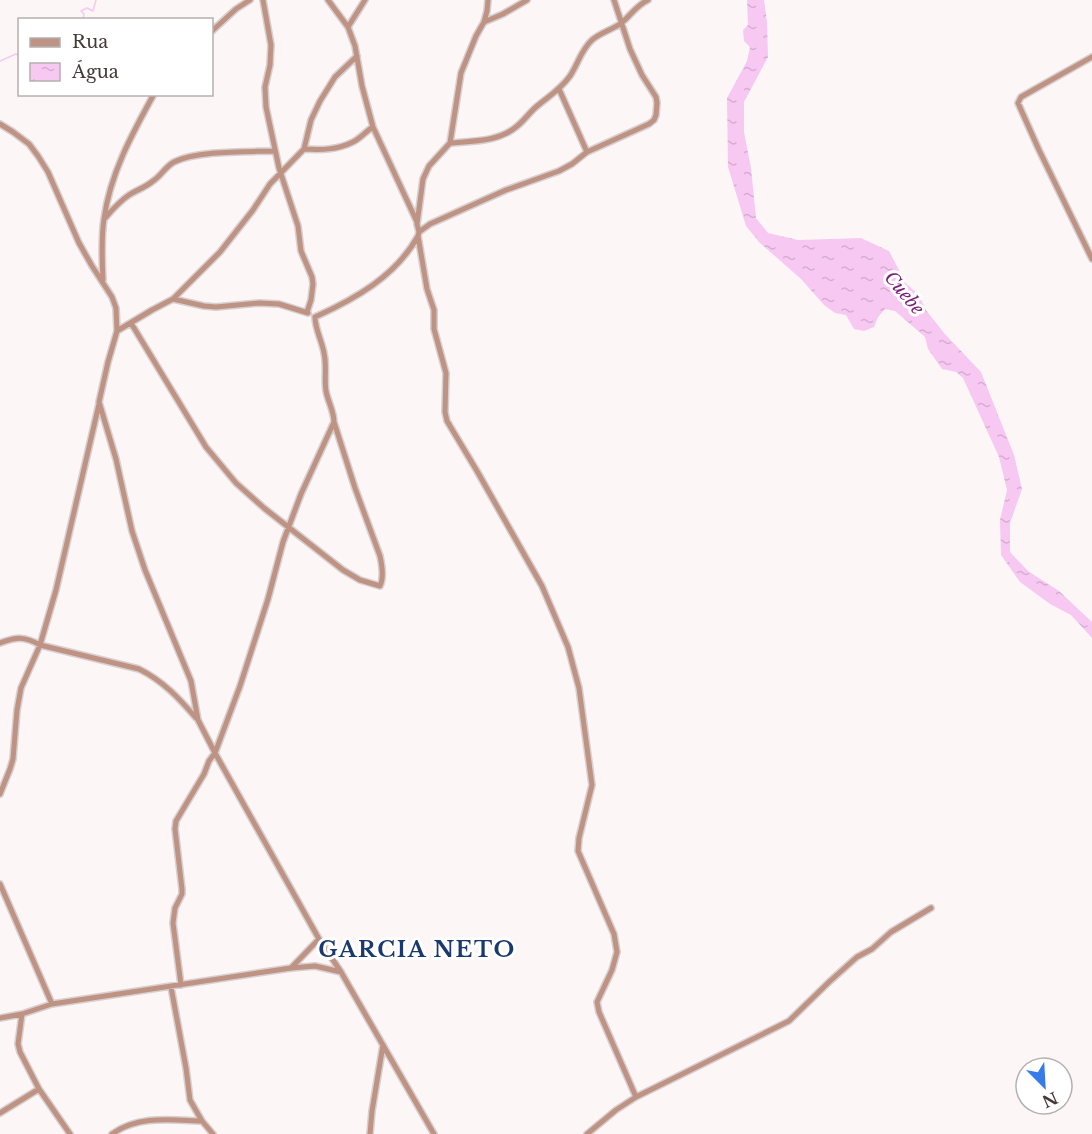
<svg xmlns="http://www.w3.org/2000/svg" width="1092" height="1134" font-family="'Libre Baskerville',serif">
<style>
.water{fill:url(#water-ripples)}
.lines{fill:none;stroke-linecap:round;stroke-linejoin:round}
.stream{stroke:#f7c8f2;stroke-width:1.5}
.minor-casing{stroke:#d8d0d0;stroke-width:8}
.minor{stroke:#bf9384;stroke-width:5}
.labels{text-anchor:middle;stroke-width:6;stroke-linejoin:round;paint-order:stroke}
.water-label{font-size:18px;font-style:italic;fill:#792175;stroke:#fff}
.district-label{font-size:22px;font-weight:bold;letter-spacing:1.5px;fill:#1a396f;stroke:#fff}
</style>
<defs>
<pattern id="water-ripples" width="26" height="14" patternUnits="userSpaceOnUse" patternTransform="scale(1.5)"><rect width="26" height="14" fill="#f7c8f2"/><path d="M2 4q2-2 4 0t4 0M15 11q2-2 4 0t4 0" fill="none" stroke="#d5add0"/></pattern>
</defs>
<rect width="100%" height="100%" fill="#fdf6f6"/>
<path class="water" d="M747 0H764L767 22 768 57 744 102V132L751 168 756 218 768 233 798 240 861 238 889 251 900 272 903 281 919 295 925 309 944 333 981 372 1014 455 1022 489 1010 523V552L1028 571 1059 591 1092 622V638L1071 615 1050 604 1020 582 1001 555 1000 520 1007 490 999 457 963 378 956 372 942 369 928 349 925 337 895 311 885 309 878 317 874 327 864 331 854 329 846 315 835 313 824 305 801 279 759 242 746 226 728 167 727 98 747 61 750 47 744 41 743 30 748 25Z"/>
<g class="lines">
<path class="stream" d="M83 20 84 14 81 11 87 8 93 11 96 0
M0 61 16 54 20 56"/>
<g class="minor-casing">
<path id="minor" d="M263 0 271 45 270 65 265 87 266 107 279 168 298 226 301 251 312 277 313 284 311 300 307 312
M328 0 348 27 355 46 362 86 373 127 417 222
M484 22 503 14 527 0
M348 27 365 0
M212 31 236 9 250 0
M1092 57 1021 97 1018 103 1039 150 1092 259
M559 89 587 152
M0 124 13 132 29 144 38 156 48 172 79 243 92 266 112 297 116 308 117 331 108 362 99 402 116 459 132 531 145 570 191 681 198 720 215 753 319 939 341 972 434 1134
M450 143C472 141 498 142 516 127 524 121 529 113 536 107 549 96 560 90 570 76 578 64 581 50 592 40 600 33 611 30 620 24 630 17 635 6 648 0
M304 149C321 150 337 150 353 142 361 138 366 131 373 127
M105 218C112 210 120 201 129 195 137 190 146 187 153 181 161 176 165 167 174 162 197 150 248 152 275 151
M419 232 430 224 506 190 559 171 572 164 587 152 649 124 654 120 656 115 657 103 656 97 642 75 630 49 614 0
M418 236 427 289 434 310V329L446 373 445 412 447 421 477 471 542 586 568 647 579 688 592 785 579 838 578 851 614 934 617 952 612 970 597 1002 599 1012 636 1097
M103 280C102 260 101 239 104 219 110 174 132 134 154 94
M173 299 204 306 216 307 259 303 279 304 308 313
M315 317C355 299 396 276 418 236L419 232 417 224 423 179 429 166 450 143 461 73 476 36 484 22 487 11 488 0
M131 323 206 447 236 483 264 508 343 570 360 580 380 586C384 578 382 565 380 556L355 488 334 422
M117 331 152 310 173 299 220 252 253 210 270 184 304 149 311 120 320 101 335 77 357 56
M0 643C17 637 24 636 40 645L139 669C163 681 179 698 196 718
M0 794 10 769 13 759 17 710 21 688 40 645 56 590 99 404
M0 884 52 1004
M291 968 319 939
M181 985 173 923 175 908 182 894V889L175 829 176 821 204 774 209 761 215 753 240 686 268 599 283 542 301 494 334 422C334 411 328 402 326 391 324 380 327 365 324 353 322 341 315 329 315 317
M171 987 186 1068 190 1100 202 1121
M22 1014 18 1044 20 1052 39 1089 70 1134
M0 1018 22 1014 52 1004 291 968 315 966 341 972
M0 1113 39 1089
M112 1134C139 1115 171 1120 202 1121L213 1134
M370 1134 372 1111 383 1045
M587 1134 616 1110 636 1097 789 1021 829 982 857 957 872 949 891 932 931 908"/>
</g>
<use href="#minor" class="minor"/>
</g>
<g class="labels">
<g class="water-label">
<text transform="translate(904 293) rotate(50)" y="6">Cuebe</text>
</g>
<g class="district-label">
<text x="417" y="957">GARCIA NETO</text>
</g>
</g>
<rect x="18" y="18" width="195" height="78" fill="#ffffff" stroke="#b5b0b0" stroke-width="1.5"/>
<rect x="30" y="38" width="30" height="9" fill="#bf9384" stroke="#b5b0b0" stroke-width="1.5"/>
<text x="72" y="48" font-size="18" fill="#463939">Rua</text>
<rect x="30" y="63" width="30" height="18" fill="url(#water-ripples)" stroke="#b5b0b0" stroke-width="1.5"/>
<text x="72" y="78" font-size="18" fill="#463939">Água</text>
<g transform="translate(1044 1086) rotate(156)"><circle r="28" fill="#ffffff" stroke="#b5b0b0" stroke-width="1.5"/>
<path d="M0-4.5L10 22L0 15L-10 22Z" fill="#397ae9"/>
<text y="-9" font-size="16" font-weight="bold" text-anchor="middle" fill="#463939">N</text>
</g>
</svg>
